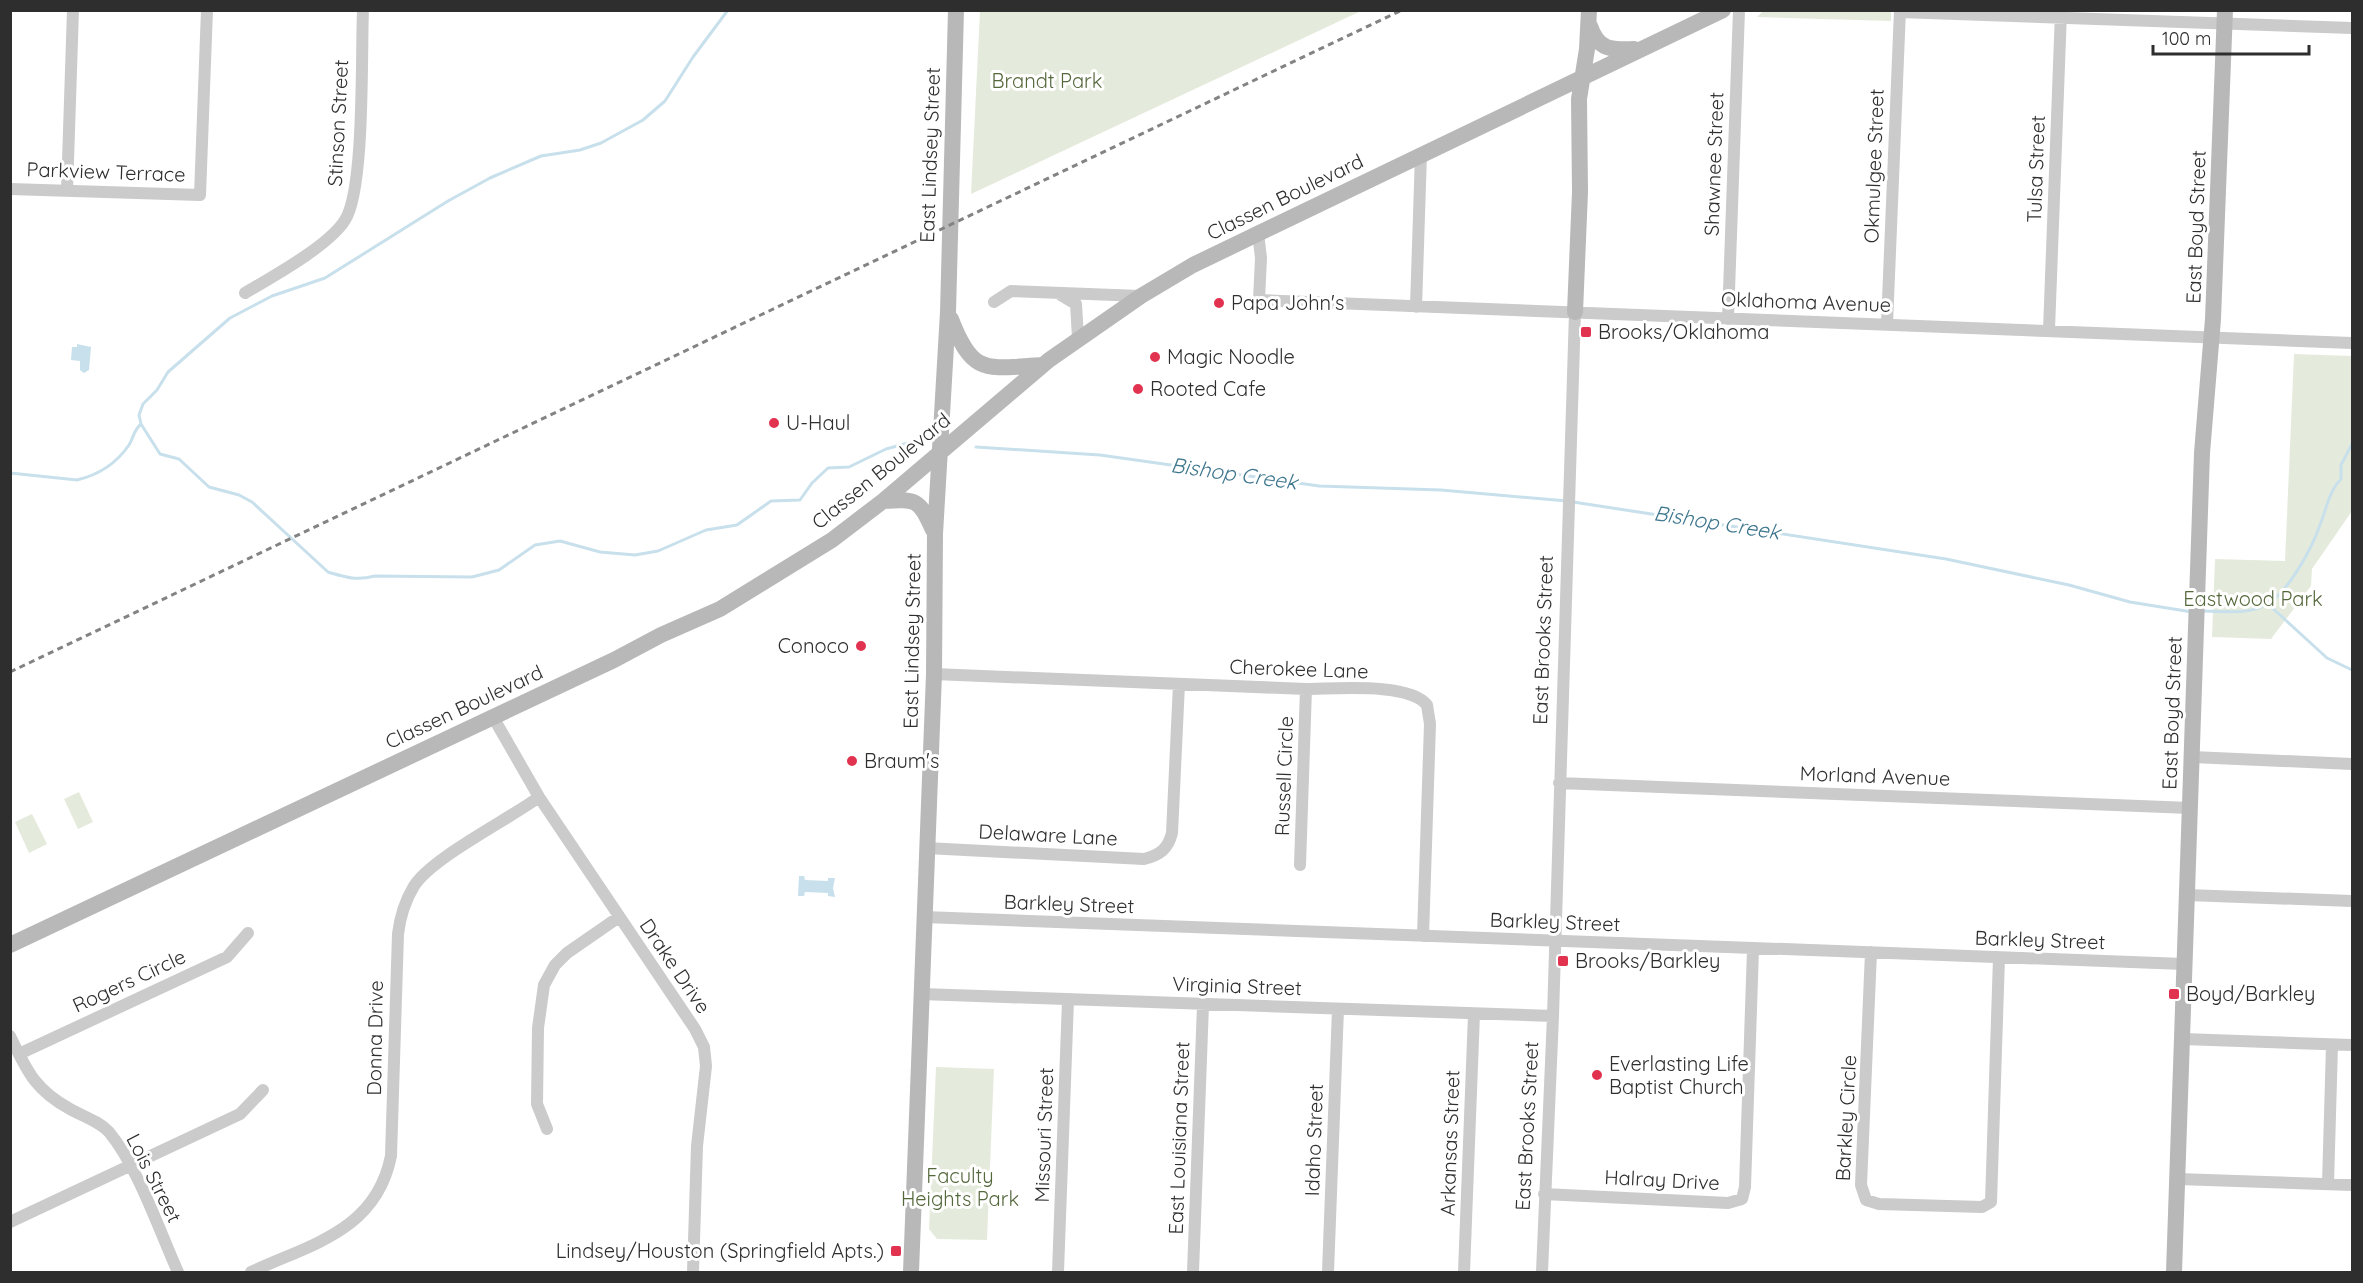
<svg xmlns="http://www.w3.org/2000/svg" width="2363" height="1283" font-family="Quicksand,sans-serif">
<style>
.green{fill:#e5ebdc}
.water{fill:#c8e0eb}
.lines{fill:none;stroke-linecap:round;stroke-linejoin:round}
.stream{stroke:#c8e0eb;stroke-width:3}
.street{stroke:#cbcbcb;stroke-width:12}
.secondary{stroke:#b8b8b8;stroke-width:16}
.rail{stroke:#838383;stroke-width:3;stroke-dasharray:6 4.5;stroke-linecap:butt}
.poi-dot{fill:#e13350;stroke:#fff;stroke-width:2}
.labels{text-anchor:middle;stroke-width:6;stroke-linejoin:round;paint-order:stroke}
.park-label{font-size:20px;fill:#55683c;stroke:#fff}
.street-label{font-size:20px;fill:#2e2e2e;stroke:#fff}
.poi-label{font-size:20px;fill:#2e2e2e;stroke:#fff;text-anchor:start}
.water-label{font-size:21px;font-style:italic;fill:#3e768e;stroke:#fff}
</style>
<rect width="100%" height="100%" fill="#fff"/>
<path class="green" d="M980 11V10L1361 11 971 194Z
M1763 11V10L1891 11V21L1757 17Z
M2294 354 2352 356V511L2312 569 2311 586 2271 639 2212 637 2215 559 2285 561Z
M79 792 93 822 78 829 64 799Z
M32 814 47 844 29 853 15 822Z
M936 1067 994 1069 987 1240 937 1239 929 1229Z"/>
<path class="water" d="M77 344 91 347 89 370 84 373 80 370V361L71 360 72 347H77Z
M799 876H804L805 880 828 881V878H835L833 888 835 897 828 896V893L805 892 804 896H798Z"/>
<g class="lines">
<path class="stream" d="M141 424 160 454 179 459 209 487 239 495 252 502 328 572C345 577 356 581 375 576L472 577 499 570 535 545 560 541 600 552 635 555 658 551 706 530 737 525 771 501 800 500 812 483 828 468 849 467 886 449 908 443
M141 424 139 415 143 404 157 390 168 372 230 318 272 296 325 278 448 201 490 178 541 156 580 150 601 143 643 120 665 101 693 57 728 10
M976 447 1100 455 1319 486 1441 490 1567 501
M10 473 77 480C98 475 116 464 129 445 134 437 133 431 141 424
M1573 502 1946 559 2069 585 2130 602 2192 612
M2268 604 2327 658 2352 670
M2202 611C2222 611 2247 615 2266 605 2288 593 2312 548 2320 525 2326 510 2329 491 2341 479V465L2352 444"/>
<path class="street" d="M1900 12 2352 28
M10 189 200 195 207 10
M67 191 73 10
M1258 233 1261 258 1259 300 2352 343
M245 293C272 277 330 245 345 220 365 189 361 53 363 10
M1061 295 1076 304 1078 338
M994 302 1011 291 1141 296
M1416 307 1421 154
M1728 319 1739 10
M1887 324 1900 10
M2049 330 2061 12
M934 674 1306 689C1335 689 1409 682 1427 705L1430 724 1423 936
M493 717 539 797 695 1029 704 1047 706 1066 697 1146 693 1272
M2192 757 2352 764
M1559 783 2190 808
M926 848 1144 859C1160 855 1168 849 1172 833L1179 684
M1300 865 1306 689
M2187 895 2352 901
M924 917 2184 964
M1871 952 1861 1185 1866 1200 1879 1204 1982 1207 1991 1202 1999 958
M921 994 1553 1016
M10 1036C27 1071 35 1090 70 1109 82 1116 99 1121 109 1132 138 1167 159 1230 178 1272
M2183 1039 2352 1045
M19 1054 227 957 248 933
M547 1129 537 1104 538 1028 544 985 555 965 567 953 619 917
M2178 1179 2352 1185
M2328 1184 2332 1045
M1544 1194 1728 1203 1742 1199 1745 1187 1753 949
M10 1222 240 1114 263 1090
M251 1272C311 1244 376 1231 391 1156L398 934C400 917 405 901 414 886 433 857 508 820 539 797
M1058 1272 1068 1000
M1193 1272 1203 1005
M1328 1272 1338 1009
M1464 1272 1474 1014
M1542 1272 1553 1016 1575 312"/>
<path class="secondary" d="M1590 26C1598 50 1611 50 1634 49
M1575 312 1580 192 1579 99 1587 49 1589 10
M951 319C973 377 987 368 1043 365
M883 501C917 499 919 499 933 530
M10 945 614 660 661 635 720 609 832 540 883 501 1049 360 1141 296 1193 265 1723 10
M911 1272 934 674 935 534 948 312 956 10
M2174 1272 2202 453 2213 319 2225 10"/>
<path class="rail" d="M10 672 1402 10"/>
</g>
<g class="poi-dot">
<circle cx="1219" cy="303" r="6"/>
<rect x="1580" y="326" width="12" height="12" rx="3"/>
<circle cx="1155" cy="357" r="6"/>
<circle cx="1138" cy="389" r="6"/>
<circle cx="774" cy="423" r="6"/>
<circle cx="861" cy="646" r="6"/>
<circle cx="852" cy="761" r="6"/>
<rect x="1557" y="955" width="12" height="12" rx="3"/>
<rect x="2168" y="988" width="12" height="12" rx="3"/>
<circle cx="1597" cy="1075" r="6"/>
<rect x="890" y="1245" width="12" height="12" rx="3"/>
</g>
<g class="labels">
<g class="park-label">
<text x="1047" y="88">Brandt Park</text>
<text x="2253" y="606">Eastwood Park</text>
<text x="960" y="1183">Faculty<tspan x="960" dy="23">Heights Park</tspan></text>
</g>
<g class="street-label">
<text transform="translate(338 123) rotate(-87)" y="7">Stinson Street</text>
<text transform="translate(930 155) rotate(-88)" y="7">East Lindsey Street</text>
<text transform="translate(1714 164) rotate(-88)" y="7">Shawnee Street</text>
<text transform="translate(1874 166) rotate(-88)" y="7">Okmulgee Street</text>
<text transform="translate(2036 169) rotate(-88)" y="7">Tulsa Street</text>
<text transform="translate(106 172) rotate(2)" y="7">Parkview Terrace</text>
<text transform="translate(1285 197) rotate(-26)" y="7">Classen Boulevard</text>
<text transform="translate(2196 227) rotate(-88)" y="7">East Boyd Street</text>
<text transform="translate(1806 302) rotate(2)" y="7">Oklahoma Avenue</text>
<text transform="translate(881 471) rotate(-39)" y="7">Classen Boulevard</text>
<text transform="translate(1543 640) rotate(-88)" y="7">East Brooks Street</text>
<text transform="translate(912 641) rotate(-89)" y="7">East Lindsey Street</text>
<text transform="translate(1299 669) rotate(2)" y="7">Cherokee Lane</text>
<text transform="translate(464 707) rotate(-25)" y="7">Classen Boulevard</text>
<text transform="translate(2172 713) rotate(-88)" y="7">East Boyd Street</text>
<text transform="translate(1284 776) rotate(-88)" y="7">Russell Circle</text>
<text transform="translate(1875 776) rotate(2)" y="7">Morland Avenue</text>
<text transform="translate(1048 835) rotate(3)" y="7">Delaware Lane</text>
<text transform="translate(1069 904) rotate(2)" y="7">Barkley Street</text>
<text transform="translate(1555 922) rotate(2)" y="7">Barkley Street</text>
<text transform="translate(2040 940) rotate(2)" y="7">Barkley Street</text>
<text transform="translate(675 966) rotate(56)" y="7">Drake Drive</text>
<text transform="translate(129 981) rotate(-25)" y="7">Rogers Circle</text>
<text transform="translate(1237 986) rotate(2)" y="7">Virginia Street</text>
<text transform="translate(375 1038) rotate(-89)" y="7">Donna Drive</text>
<text transform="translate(1846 1118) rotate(-87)" y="7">Barkley Circle</text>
<text transform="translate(1527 1126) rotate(-87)" y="7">East Brooks Street</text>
<text transform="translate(1044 1135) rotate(-88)" y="7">Missouri Street</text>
<text transform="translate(1179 1138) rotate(-88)" y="7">East Louisiana Street</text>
<text transform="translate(1314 1140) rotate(-88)" y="7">Idaho Street</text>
<text transform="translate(1450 1143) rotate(-88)" y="7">Arkansas Street</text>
<text transform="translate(154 1178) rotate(63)" y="7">Lois Street</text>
<text transform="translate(1662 1180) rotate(3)" y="7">Halray Drive</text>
</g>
<g class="poi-label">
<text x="1231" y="310">Papa John's</text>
<text x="1598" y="339">Brooks/Oklahoma</text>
<text x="1167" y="364">Magic Noodle</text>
<text x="1150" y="396">Rooted Cafe</text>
<text x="786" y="430">U-Haul</text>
<text x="849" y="653" text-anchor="end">Conoco</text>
<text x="864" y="768">Braum's</text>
<text x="1575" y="968">Brooks/Barkley</text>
<text x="2186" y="1001">Boyd/Barkley</text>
<text x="1609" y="1071">Everlasting Life<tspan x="1609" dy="23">Baptist Church</tspan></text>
<text x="884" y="1258" text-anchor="end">Lindsey/Houston (Springfield Apts.)</text>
</g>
<g class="water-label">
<text transform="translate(1234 474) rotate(8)" y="7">Bishop Creek</text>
<text transform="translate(1717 523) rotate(9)" y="7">Bishop Creek</text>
</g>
</g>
<rect width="2363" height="1283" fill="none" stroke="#2e2e2e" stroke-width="24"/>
<path d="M2153 45v9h156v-9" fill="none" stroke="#2e2e2e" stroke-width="3"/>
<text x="2162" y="45" font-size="18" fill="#2e2e2e" stroke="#ffffff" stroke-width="4.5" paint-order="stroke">100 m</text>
</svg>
